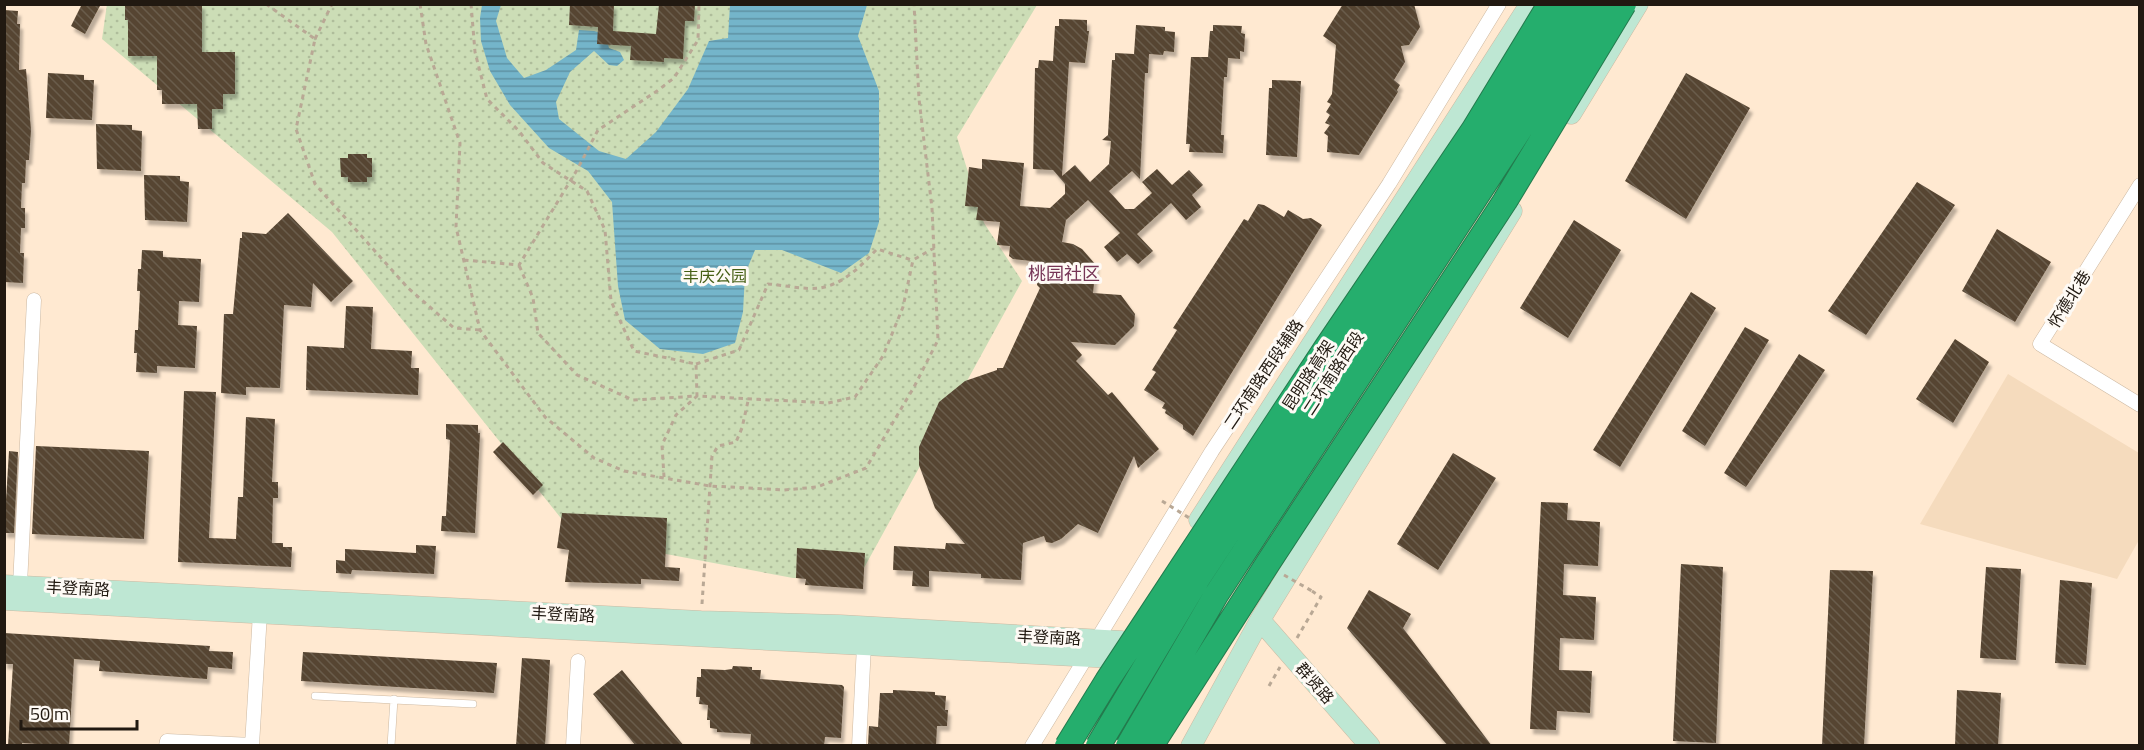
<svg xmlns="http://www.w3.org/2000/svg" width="2144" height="750" font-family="'Titillium Web','Noto Sans SC',sans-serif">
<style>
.built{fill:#f5dbbd}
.grass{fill:url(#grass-dots)}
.water{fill:url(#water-rules)}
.building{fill:url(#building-back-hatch);filter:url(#shadow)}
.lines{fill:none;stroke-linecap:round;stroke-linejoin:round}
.lane-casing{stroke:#cdb9a2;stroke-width:8}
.street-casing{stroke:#cdb9a2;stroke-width:15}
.secondary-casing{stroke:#cdb9a2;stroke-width:21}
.path{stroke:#b9a895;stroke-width:3;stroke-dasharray:4.5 4.5;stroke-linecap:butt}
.lane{stroke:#fff;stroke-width:7}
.street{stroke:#fff;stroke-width:14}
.secondary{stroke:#bee7d3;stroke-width:20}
.highway-bridge-casing{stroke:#247a4d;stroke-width:26;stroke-linecap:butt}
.path-bridge{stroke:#b9a895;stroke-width:3;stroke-dasharray:4.5 4.5;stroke-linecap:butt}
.highway-bridge{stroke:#25ae6d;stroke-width:24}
.labels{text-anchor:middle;stroke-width:6;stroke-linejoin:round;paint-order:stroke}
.park-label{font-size:16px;fill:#465f15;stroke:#fefaf5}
.street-label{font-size:16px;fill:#211911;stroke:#fefaf5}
.neighbourhood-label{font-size:18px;fill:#763556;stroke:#fefaf5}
</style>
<defs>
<pattern id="grass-dots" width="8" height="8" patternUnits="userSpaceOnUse" patternTransform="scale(1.5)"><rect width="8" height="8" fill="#ccddb6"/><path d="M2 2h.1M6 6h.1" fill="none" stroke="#afbd9b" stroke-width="1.8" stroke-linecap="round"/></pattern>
<pattern id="water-rules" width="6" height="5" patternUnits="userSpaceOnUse" patternTransform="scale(1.5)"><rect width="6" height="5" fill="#74b5ca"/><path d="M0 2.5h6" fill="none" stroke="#5f92a3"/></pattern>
<pattern id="building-back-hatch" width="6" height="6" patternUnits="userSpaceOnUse" patternTransform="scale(1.5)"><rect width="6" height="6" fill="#564531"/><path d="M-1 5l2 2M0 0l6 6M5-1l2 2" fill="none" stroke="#6a5c4c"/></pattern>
<filter id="shadow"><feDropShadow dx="3" dy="5" stdDeviation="1.5" flood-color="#0004"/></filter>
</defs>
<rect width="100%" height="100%" fill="#ffe9d1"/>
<path class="built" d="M2008 374 2139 453V540L2117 579 1920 524Z"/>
<path class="grass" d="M107 4 1037 5 957 137 984 223 1022 281 859 577 793 578 576 537 332 232 102 39Z"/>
<path class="water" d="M482 5H501L496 21 507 58 524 78 546 70 576 50 579 30 594 31 605 34 609 48 620 52 624 60 617 66 609 65 594 51 570 72 556 102 559 119 599 151 626 159 656 132 688 89 709 41 728 38 730 5H867L858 36 879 91V222L869 253 841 273 782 250H755L745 274 743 312 735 343 703 354 660 349 625 320 618 286 612 202 588 171 549 148 510 105 490 71 481 41 480 18Z"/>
<path class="building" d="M82 4H101L85 34 71 26Z
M125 4H202V52H235V94H223V109H212V129H198L197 104H162V90H157V56H128V20H125Z
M570 4H614L613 31 656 34 659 4H695L694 21H685L683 59 664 58V62L630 60 631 46 597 44 598 27 569 25Z
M1343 4H1414L1420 27 1409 45 1401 46 1405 62 1394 80 1400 85 1397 90 1398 92 1359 155 1327 152 1328 136 1324 133 1330 125 1325 123 1330 115 1326 112 1331 104 1327 102 1332 94 1336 45 1323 36Z
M4 10 18 11 17 24H20L19 70 26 69 31 130 29 160H26L25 183H22L21 208H25V228H21L20 253H24L23 283 4 282Z
M1059 19 1087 20V31H1089L1085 63 1069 62 1062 176 1075 165 1090 182 1109 164 1111 141 1102 140 1108 135 1112 60H1115V53L1134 54 1136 25 1165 27V31L1175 32 1174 52 1164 51 1163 55 1149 54 1148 73H1145L1140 179 1132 171 1109 191 1125 209H1134L1152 193 1142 182 1157 169 1172 185 1189 170 1203 185 1192 195 1201 207 1186 220 1171 203 1137 234 1153 251 1138 264 1127 254 1117 262 1104 247 1120 233 1088 200 1066 220 1062 242 1073 244 1082 249 1096 265 1093 293 1121 295 1135 314 1134 326 1115 345 1071 342 1082 355 1076 361 1108 395 1112 392 1159 449 1138 468 1134 456 1098 533 1078 524 1061 539 1052 543 1046 542 1044 536 1023 543 1021 580 981 578V574L929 571V587L912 586 913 571 893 570 894 546 945 549 946 543 965 544 935 508 919 465V447L939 402 965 381 997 370V368H1003L1040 288 1037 285 1040 262 1013 259 1009 256 1010 246 997 245 1000 222 976 220 978 207 965 206 969 167 982 169V159L1024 163 1020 206 1050 208 1065 194V184L1053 170 1033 169 1035 68H1038L1039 60 1053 61 1055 26H1059Z
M1213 25 1242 26 1241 33 1245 34 1244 52 1240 51V59L1228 58 1227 77H1224L1221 135H1224L1223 153 1189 152 1190 144H1186L1191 57H1208L1210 31H1213Z
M48 73 84 75V80H94L92 120 46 118Z
M1686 73 1750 108 1686 219 1625 181Z
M1272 80 1301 81 1297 157 1266 155 1269 88H1272Z
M96 124 132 125V130L142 131 141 171 97 169Z
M348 154H367V158H372V177H367V182H348V177H341L340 158H348Z
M144 175 180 176V181L189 182 187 222 145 220Z
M1917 182 1955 205 1866 335 1828 311Z
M1258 204 1264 205 1284 217 1288 210 1303 219 1311 218 1322 225 1193 436 1183 429V425L1165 413 1166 410 1162 408 1165 403 1144 390 1156 372 1152 370 1177 330 1173 328 1244 219 1248 221Z
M288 213 353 281 331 302 313 283 311 307 284 305 280 388 246 387V395L221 393 224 314H233L240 238H242V232L266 234Z
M1574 220 1621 250 1568 338 1520 308Z
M1997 229 2051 262 2015 322 1962 291Z
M142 250 163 251V257L201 259 199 302 179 301 178 325 197 326 195 368 157 366V373L136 372 137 353H134L135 330H138L140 291H137L138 269H141Z
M1691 292 1716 308 1620 467 1593 450Z
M346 306 373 307 371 349 412 351 411 368H419L418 395 306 390 307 346 344 348Z
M1745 327 1769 340 1705 446 1682 431Z
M1955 339 1989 362 1953 423 1916 399Z
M1799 354 1825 370 1746 487 1724 473Z
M184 391 216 392 209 538 236 539 238 497H243L246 417 275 419 272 482H278V498H273L272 543H283V547H292L291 567 178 562Z
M446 424 478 425V433H480L475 533 441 531 442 516H446L450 440 446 439Z
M503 442 543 485 533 495 493 452Z
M36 446 149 451 144 539 32 534Z
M9 451 18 452 14 533H4Z
M1453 453 1496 478 1438 570 1397 544Z
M1541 502 1568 503 1567 520 1600 522 1598 566 1564 564 1563 595 1596 597 1594 640 1560 638 1559 670 1592 671 1590 713 1557 711 1556 730 1530 729Z
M562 513 667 518 665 567 680 568 679 581 641 579V584L565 582 569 550 557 548Z
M416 545 436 546 434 574 352 570 351 574 336 573V560L345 561V549L416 553Z
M797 548 865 553 863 589 805 585 806 579 796 578Z
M1681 564 1723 567 1716 743 1673 741Z
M1986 567 2021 569 2016 660 1980 658Z
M1830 570 1873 571 1864 746H1822Z
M2060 580 2092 583 2086 665 2055 663Z
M1369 590 1411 614 1403 628 1492 746H1448L1347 628Z
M4 633 210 646 209 651 233 652 232 669 208 667 207 679 99 671 100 661 74 659 69 746 22 743V746H8L13 664H4Z
M303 652 497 663 494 693 301 681Z
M522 658 550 660 545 746H516Z
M733 666 752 667V670H761L760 679 842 685 844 687 841 738 825 737 824 746H750L751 734 717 732V729L710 728V720H707L708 705 699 704 700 697H696L697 677H701V669L725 670 732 669Z
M622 670 684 746H636L593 694Z
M893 690 935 692V695L946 696 945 710H948L947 726H937L936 746 868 744 869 726 878 727 880 693H893Z
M1957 690 2001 693 1998 746H1955Z"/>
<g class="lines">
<g class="lane-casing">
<path id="lane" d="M315 696 473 704
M391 746 394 699"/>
</g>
<g class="street-casing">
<path id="street" d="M2140 185 2040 344 2140 405
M20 585 34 300
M166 746 167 741 252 745 260 613
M573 746 578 661
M859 746 864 645
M1032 746 1212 451 1389 184 1499 4"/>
</g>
<g class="secondary-casing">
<path id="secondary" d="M1571 114 1638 4
M1199 520 1530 4
M4 585 701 621 840 625 1122 641
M4 600 1112 658
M1260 620 1370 746
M1191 746 1260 620 1512 211"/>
</g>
<path class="path" d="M266 4 315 39 296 129 315 184 408 288 454 328 480 330
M420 4 426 44 460 143 456 227 480 330 545 417 594 458 624 471 710 486 784 490 817 487 866 468 914 387 938 340 932 208 919 99 914 4
M471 4 475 52 487 99 519 131 543 163 587 191 605 230 611 301 634 351 696 364 697 396 633 400 577 375 538 333 533 298 519 265
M315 39 332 4
M464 260 519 265 577 170 598 130 657 91 674 78 698 40 699 4
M696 364 739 350 768 284C784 285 804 290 820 288 844 284 861 266 877 249L912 260
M664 477 662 445 676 415 697 396 828 403 855 397 883 356 903 307 913 260 934 248
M702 604 712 456 718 446 736 442 742 428 748 401
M1297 638 1321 597 1312 591
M1269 686 1280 667"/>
<use href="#lane" class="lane"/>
<use href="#street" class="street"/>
<use href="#secondary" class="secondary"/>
<g class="highway-bridge-casing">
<path id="highway-bridge" d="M1067 746 1107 681 1326 348 1474 129 1550 4
M1098 746 1197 580 1575 4
M1128 746 1216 595 1602 4
M1151 746 1268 563 1505 201 1624 4"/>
</g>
<path class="path-bridge" d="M1162 501 1191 519
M1284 575 1312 591"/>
<use href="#highway-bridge" class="highway-bridge"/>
</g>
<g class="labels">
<g class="park-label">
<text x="715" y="282">丰庆公园</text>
</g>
<g class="street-label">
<text transform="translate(2069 299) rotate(-58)" y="6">怀德北巷</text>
<text transform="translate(1333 373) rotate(-57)" y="6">二环南路西段</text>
<text transform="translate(1263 374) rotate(-56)" y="6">二环南路西段辅路</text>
<text transform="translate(1308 375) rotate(-57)" y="6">昆明路高架</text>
<text transform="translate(78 588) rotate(3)" y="6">丰登南路</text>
<text transform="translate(563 614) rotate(3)" y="6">丰登南路</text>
<text transform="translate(1049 637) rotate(3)" y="6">丰登南路</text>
<text transform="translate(1315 683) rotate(49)" y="6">群贤路</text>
</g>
<g class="neighbourhood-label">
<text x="1064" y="280">桃园社区</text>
</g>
</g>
<rect width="2144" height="750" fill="none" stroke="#211911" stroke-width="12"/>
<path d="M21 720v9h116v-9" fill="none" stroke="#211911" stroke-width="3"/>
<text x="30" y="720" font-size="18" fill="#211911" stroke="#fefaf5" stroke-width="4.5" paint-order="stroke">50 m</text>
</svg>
